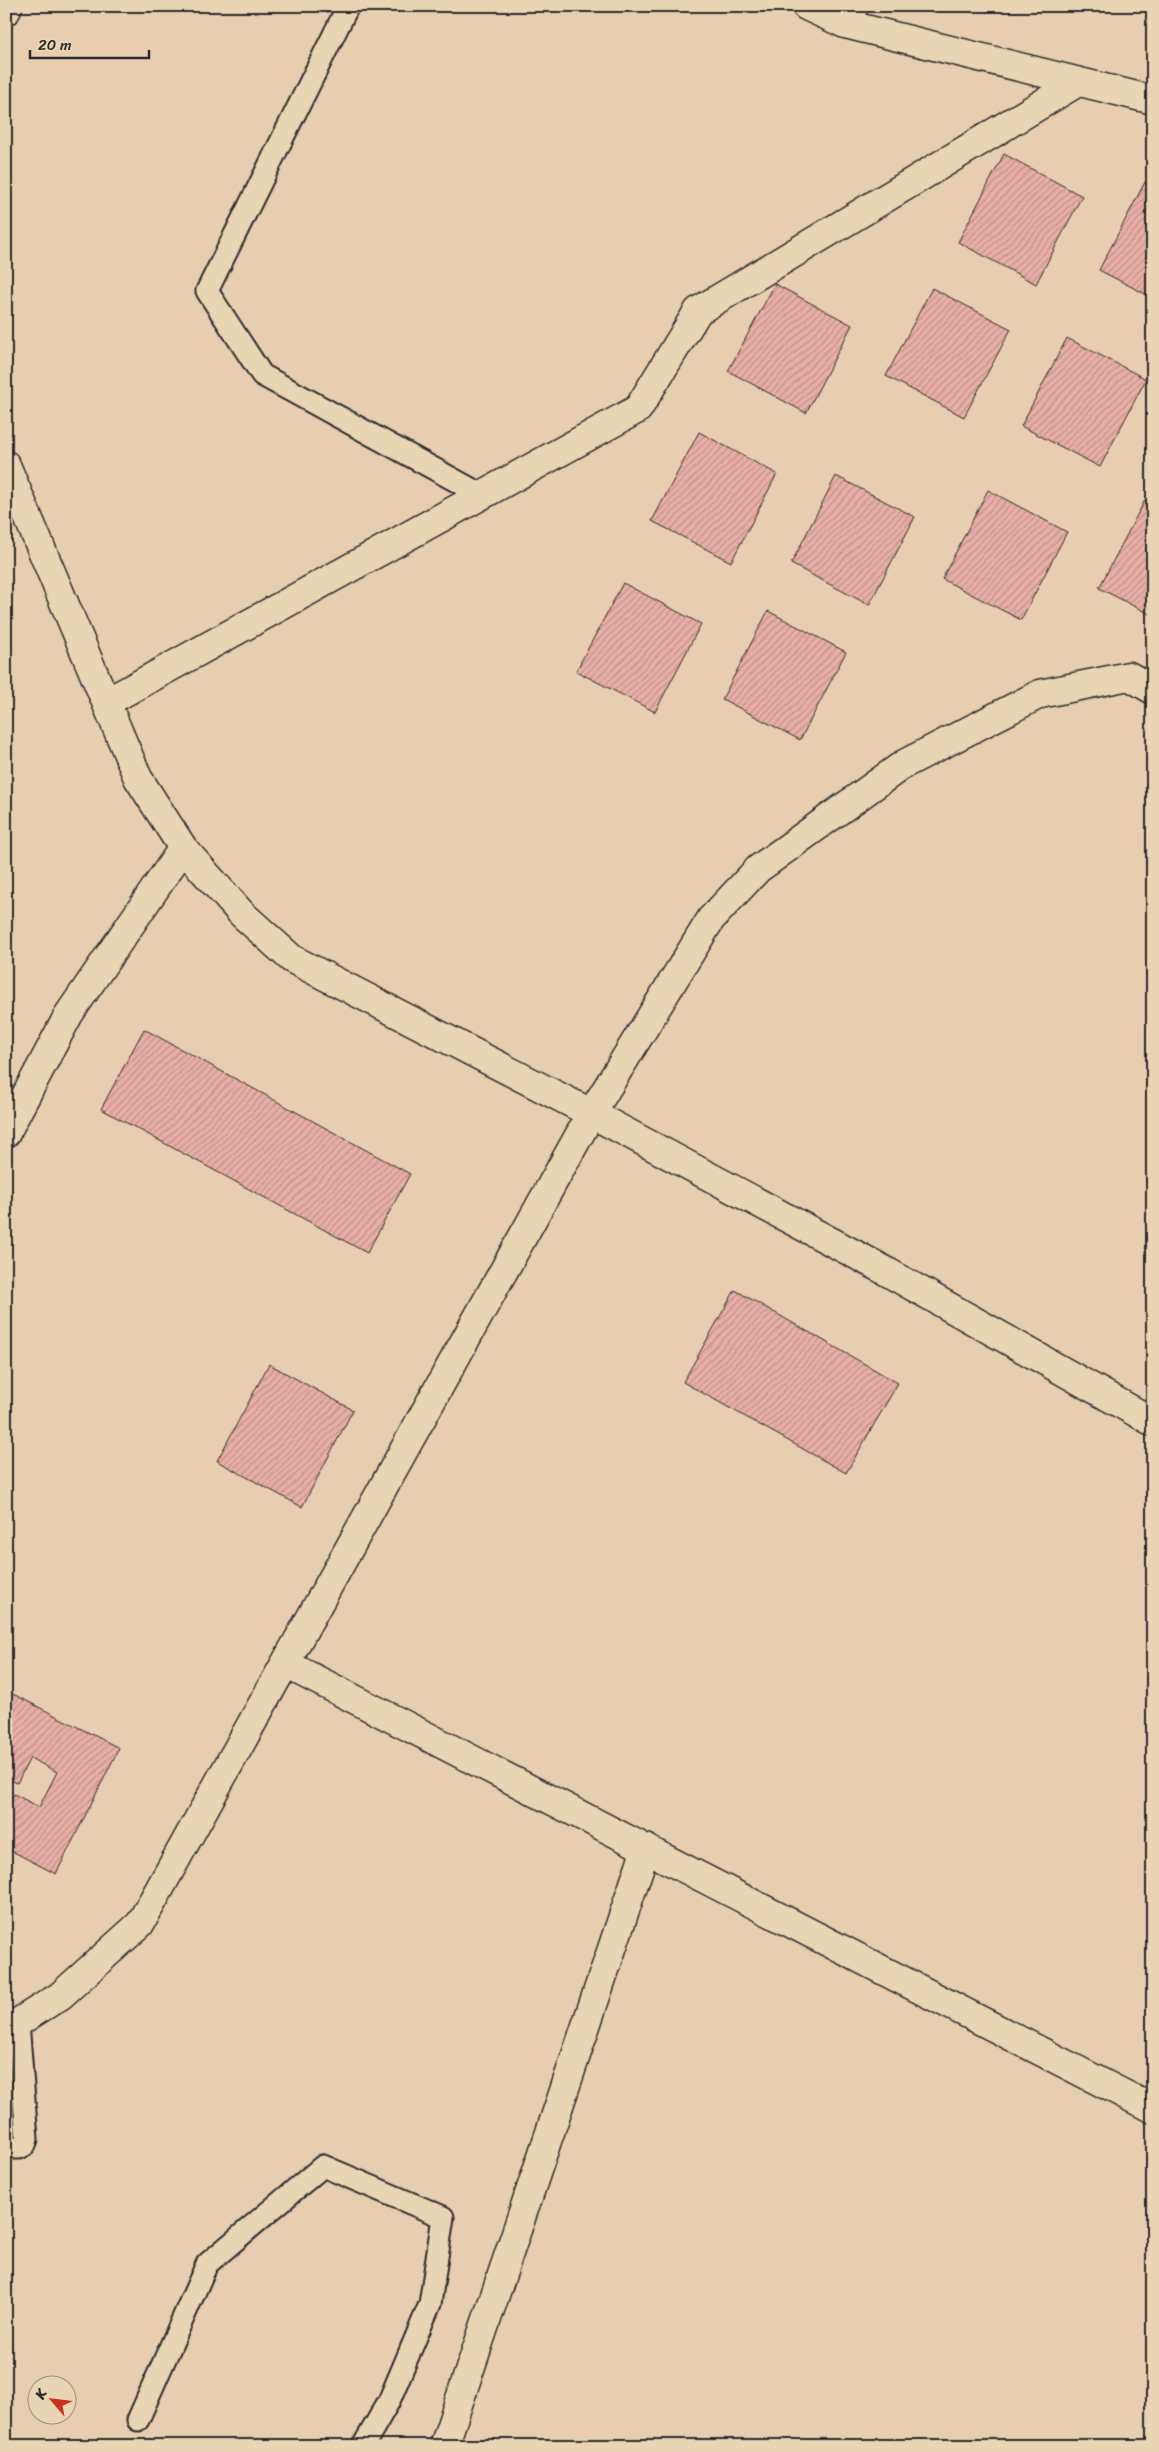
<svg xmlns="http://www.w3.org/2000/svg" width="1159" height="2452" font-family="Sriracha,sans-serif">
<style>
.building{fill:url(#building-hatch);stroke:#2b2b2b}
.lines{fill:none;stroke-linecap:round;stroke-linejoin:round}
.lane-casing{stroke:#2b2b2b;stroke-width:25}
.street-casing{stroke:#2b2b2b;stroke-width:31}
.secondary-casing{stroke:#2b2b2b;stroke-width:31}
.lane{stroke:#e9d5b4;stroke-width:21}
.street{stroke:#e9d5b4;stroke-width:28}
.secondary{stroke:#e9d5b4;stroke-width:28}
</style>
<defs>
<pattern id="building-hatch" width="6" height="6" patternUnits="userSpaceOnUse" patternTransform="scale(1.25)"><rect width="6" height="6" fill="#e9afa6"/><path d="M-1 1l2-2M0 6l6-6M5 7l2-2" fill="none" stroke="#bd8f87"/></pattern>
</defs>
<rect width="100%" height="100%" fill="#e9cdb1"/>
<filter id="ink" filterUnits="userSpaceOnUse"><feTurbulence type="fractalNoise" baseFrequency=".02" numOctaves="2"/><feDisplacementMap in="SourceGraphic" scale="10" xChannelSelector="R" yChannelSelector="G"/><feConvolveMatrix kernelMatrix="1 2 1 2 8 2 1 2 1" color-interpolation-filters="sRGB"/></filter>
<g filter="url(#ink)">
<path class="building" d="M1004 154 1082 196 1036 284 958 242Z
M1145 182 1153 187V298L1099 270Z
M775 284 852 325 806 413 728 371Z
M932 288 1011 329 964 417 886 376Z
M1067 338 1146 379 1100 467 1021 426Z
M699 432 777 474 731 562 652 521Z
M836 476 915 517 869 605 791 564Z
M988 490 1067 532 1021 620 942 579Z
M1145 500 1153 504V616L1099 588Z
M623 583 701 624 655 712 576 671Z
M768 611 846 652 800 740 722 699Z
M144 1029 410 1174 367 1253 101 1109Z
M735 1290 898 1383 846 1473 683 1382Z
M269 1364 353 1410 302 1507 217 1461Z
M7 1691 119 1748 56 1874 6 1848V1810L14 1794 39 1807 57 1772 30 1758 17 1783 6 1778Z"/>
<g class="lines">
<g class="lane-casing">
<path id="lane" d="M348 6 207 291 262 375 482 495
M6 2148H19L25 2145 27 2139 18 2022
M138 2420 207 2264 323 2166 443 2217 430 2304 389 2401 363 2446"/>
</g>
<g class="street-casing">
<path id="street" d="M6 11 8 6
M845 24 854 6
M107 702 638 409 698 311 1078 82
M6 1133 69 1014 183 848
M286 1664 1153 2109
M6 2030 60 1996 140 1924 591 1114 711 919 758 869 904 764 1040 694 1129 676 1153 690
M444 2446 646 1848"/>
</g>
<g class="secondary-casing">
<path id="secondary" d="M806 6 845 24 1153 100
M6 465 138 778 183 848 242 914 292 959 577 1106 875 1265 1153 1422"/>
</g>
<use href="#lane" class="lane"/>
<use href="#street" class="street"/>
<use href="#secondary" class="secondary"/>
</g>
</g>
<rect width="1159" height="2452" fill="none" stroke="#e9d5b4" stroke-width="25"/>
<rect x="12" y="12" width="1134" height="2427" fill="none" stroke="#2b2b2b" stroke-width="2" filter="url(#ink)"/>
<g transform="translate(52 2400) rotate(298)"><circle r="24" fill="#e9d5b4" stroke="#9d917d"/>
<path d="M0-4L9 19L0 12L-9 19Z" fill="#c8321e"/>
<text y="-8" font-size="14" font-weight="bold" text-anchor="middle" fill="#2b2b2b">K</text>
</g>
<path d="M30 50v8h119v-8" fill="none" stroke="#2b2b2b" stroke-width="2.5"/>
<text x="38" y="50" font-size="15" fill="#2b2b2b" stroke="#e9d5b4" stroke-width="4" paint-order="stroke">20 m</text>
</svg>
